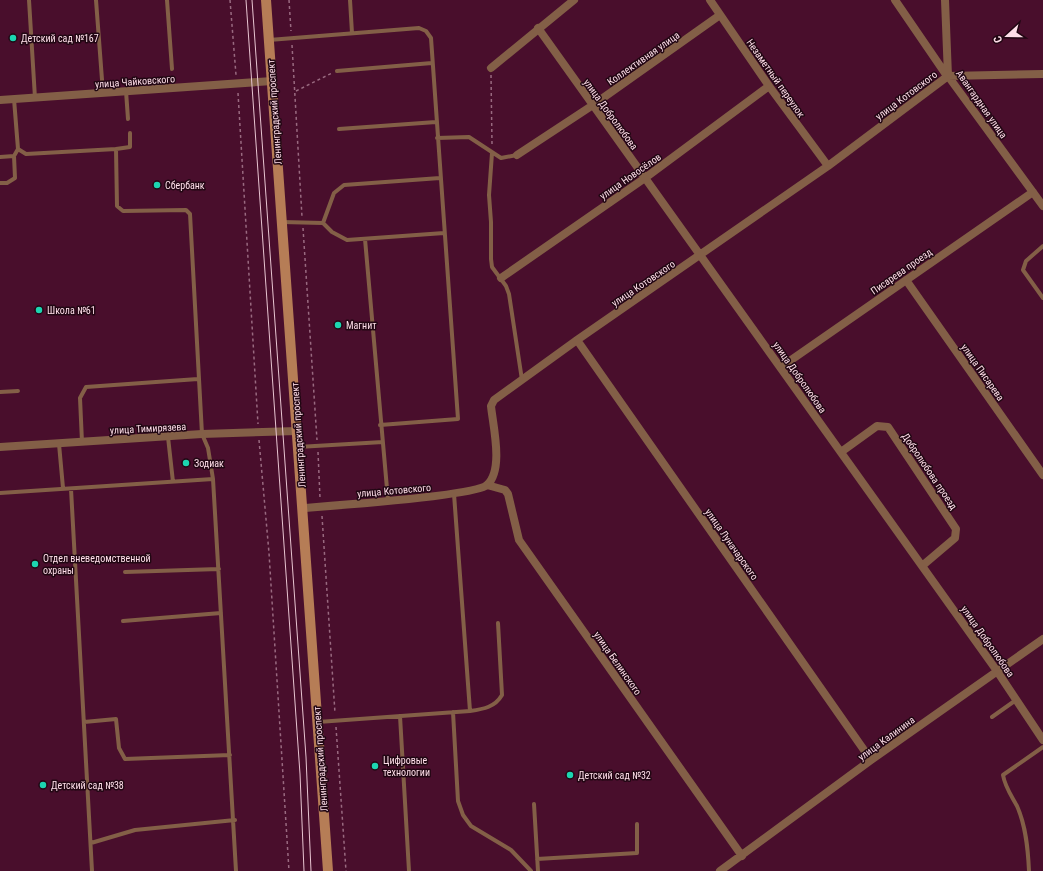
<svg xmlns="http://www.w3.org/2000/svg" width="1043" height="871" font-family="'Roboto Condensed',sans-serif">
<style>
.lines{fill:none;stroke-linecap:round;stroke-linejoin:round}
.path{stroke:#996a80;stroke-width:1.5;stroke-dasharray:3 3;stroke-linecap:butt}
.lane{stroke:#835f47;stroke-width:4}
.street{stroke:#835f47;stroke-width:8}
.secondary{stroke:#b67d56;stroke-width:10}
.tram{stroke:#e8c5d2;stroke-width:1}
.poi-dot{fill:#1cd5b1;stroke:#210713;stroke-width:1.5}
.labels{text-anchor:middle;stroke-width:3;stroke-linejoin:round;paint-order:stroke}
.poi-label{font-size:10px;fill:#fedee9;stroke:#210713;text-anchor:start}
.street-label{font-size:10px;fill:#fedee9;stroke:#210713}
</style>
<rect width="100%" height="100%" fill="#490e2c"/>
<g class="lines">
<path class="path" d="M230 0 236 75
M289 0 291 31
M292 45 302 217
M491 75 492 144
M296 91 332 73
M238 93 258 424
M303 228 317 440
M259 440 269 553 289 871
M318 452 320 498
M322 516 335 713
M336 727 346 871"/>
<path class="lane" d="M29 0 35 98
M96 0 103 93
M167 0 172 69
M350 0 352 33
M269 40 419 28 426 31 431 38 458 419 380 425
M337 71 432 63
M126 91 128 119
M14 99 18 149 26 154 116 149 117 206 123 211 186 210 190 214 202 434 208 448 213 479 236 871
M339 129 436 122
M437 138 469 137 501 158 517 155
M116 149 130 147V133
M492 153 489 195 491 222V259L492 267 506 286 509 294 522 380
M0 157 14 156 18 149
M0 183H7L15 178 14 156
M282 222 323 223 332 232 347 240 444 233
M323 223 334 193 344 185 440 178
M365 239 388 500
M1043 246 1026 261 1023 270 1043 298
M0 392 18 391
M168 437 173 482
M82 442 80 398 86 387 198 379
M59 444 63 488
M298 447 383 442
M71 489 92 871
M0 493 213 479
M454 494 470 711
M125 572 219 569
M123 621 221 613
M453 712 458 801 463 815 471 826 511 850 531 871
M400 716 409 871
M992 717 1016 700
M84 722 116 719 119 748 125 759 230 755
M318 722 470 711C484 709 495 707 502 695L498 623
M534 804 538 871
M91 843 135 830 235 820
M537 859 637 853V824
M1029 871C1028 849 1026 826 1017 806 1011 795 1005 787 1003 775L1043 747"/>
<path class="street" d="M710 0 769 86 828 166
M895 0 947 76
M945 0 948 76 1043 206
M538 28 997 671 1043 740
M491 68 574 0
M0 100 272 81
M517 155 593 105 720 15
M501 278 645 178 769 86
M906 280 1043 475
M577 340 871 760
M781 367 1033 192
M0 447 202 434 297 431
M841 452 877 426 888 427 956 529 955 538 922 566
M487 485 505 490 508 494 519 540 742 856
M303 508C329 506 475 496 487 485 504 470 493 426 491 406L494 400 577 340 828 166 948 76 1043 74
M720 871 871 760 1043 639"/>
<path class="secondary" d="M266 0 328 871"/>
<path class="tram" d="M246 0 300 774 304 871
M252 0 306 757 311 871"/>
</g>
<g class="poi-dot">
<circle cx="13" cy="38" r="4"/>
<circle cx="157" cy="185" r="4"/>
<circle cx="39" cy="310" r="4"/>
<circle cx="338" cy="325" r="4"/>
<circle cx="186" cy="463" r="4"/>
<circle cx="35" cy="564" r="4"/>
<circle cx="375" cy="766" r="4"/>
<circle cx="570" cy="775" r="4"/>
<circle cx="43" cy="785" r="4"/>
</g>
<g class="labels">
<g class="poi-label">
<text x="21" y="42">Детский сад №167</text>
<text x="165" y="189">Сбербанк</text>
<text x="47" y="314">Школа №61</text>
<text x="346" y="329">Магнит</text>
<text x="194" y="467">Зодиак</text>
<text x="43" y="562">Отдел вневедомственной<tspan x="43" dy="12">охраны</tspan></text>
<text x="383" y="764">Цифровые<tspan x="383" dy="12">технологии</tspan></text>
<text x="578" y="779">Детский сад №32</text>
<text x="51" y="789">Детский сад №38</text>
</g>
<g class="street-label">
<text transform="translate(643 58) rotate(-35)" y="4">Коллективная улица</text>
<text transform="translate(776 78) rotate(55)" y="4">Незаметный переулок</text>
<text transform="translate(135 81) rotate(-4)" y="4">улица Чайковского</text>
<text transform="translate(906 95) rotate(-37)" y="4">улица Котовского</text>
<text transform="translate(982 104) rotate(55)" y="4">Авангардная улица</text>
<text transform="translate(274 112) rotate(-94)" y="4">Ленинградский проспект</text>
<text transform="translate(611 114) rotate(54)" y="4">улица Добролюбова</text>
<text transform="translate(630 176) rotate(-35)" y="4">улица Новосёлов</text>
<text transform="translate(901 271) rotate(-35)" y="4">Писарева проезд</text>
<text transform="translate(643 283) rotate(-34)" y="4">улица Котовского</text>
<text transform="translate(983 372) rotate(55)" y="4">улица Писарева</text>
<text transform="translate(800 377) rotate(55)" y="4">улица Добролюбова</text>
<text transform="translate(148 428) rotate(-3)" y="4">улица Тимирязева</text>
<text transform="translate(298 435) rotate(-94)" y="4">Ленинградский проспект</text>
<text transform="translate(930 471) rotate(56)" y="4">Добролюбова проезд</text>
<text transform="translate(394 490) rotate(-5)" y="4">улица Котовского</text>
<text transform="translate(732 544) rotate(55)" y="4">улица Луначарского</text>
<text transform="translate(988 641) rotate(55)" y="4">улица Добролюбова</text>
<text transform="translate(618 663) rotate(55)" y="4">улица Белинского</text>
<text transform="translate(886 738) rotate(-36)" y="4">улица Калинина</text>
<text transform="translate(320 759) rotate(-94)" y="4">Ленинградский проспект</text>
</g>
</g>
<g transform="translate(1007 36) rotate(249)" stroke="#210713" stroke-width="3" paint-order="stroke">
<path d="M0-3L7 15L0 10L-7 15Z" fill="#fedee9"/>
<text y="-6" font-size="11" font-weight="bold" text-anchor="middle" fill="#fedee9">С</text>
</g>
</svg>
